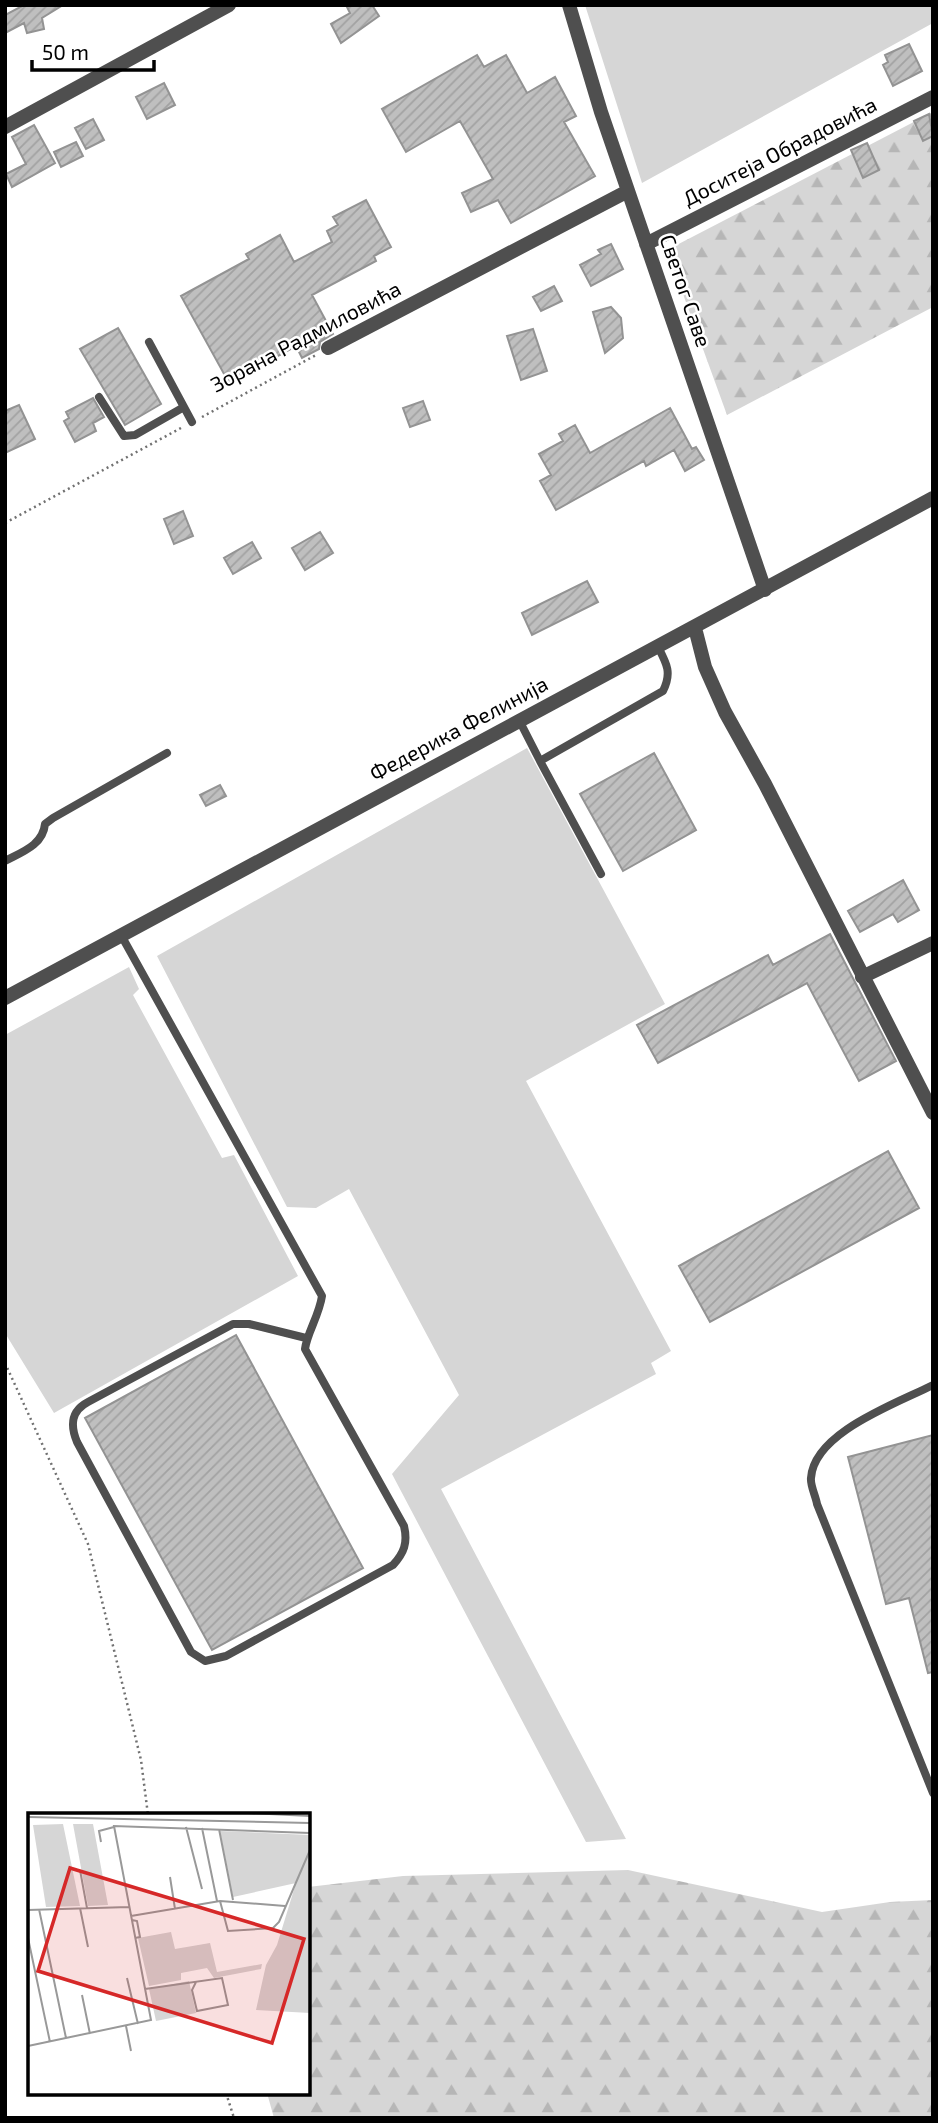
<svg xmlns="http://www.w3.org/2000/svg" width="938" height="2123" font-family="'Exo 2',sans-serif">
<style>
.green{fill:#d6d6d6}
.forest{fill:url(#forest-firs)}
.building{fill:url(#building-hatch);stroke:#939393;stroke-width:2}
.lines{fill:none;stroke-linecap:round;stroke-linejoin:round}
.path{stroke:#717171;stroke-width:2.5;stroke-dasharray:2 3.5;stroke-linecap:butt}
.service{stroke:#4f4f4f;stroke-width:8}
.minor{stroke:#4f4f4f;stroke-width:14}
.labels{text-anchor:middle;stroke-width:5;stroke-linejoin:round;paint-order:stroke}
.street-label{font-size:21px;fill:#000;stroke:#fff}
.inset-road{fill:none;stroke:#999;stroke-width:2}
.view{fill:#d62828;fill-opacity:0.15;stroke:#d62828;stroke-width:3.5}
.inset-edge{fill:none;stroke:#000;stroke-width:3.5}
</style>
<defs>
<pattern id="forest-firs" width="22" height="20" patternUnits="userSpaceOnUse" patternTransform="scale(1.75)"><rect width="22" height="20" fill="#d6d6d6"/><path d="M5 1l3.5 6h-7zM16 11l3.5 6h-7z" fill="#b6b6b6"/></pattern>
<pattern id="building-hatch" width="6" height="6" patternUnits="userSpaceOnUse" patternTransform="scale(1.75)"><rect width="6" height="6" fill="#bfbfbf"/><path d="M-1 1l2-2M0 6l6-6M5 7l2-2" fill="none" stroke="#a2a2a2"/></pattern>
</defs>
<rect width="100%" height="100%" fill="#fff"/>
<path class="green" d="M585 5H933V23L642 183Z
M527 748 665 1004 526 1081 671 1351 651 1363 656 1374 441 1489 626 1839 586 1842 392 1474 459 1395 349 1189 316 1208 287 1207 157 956Z
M129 967 139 989 133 995 222 1158 234 1155 298 1276 54 1413 5 1333V1035Z"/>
<path class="forest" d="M933 112V307L727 415 667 250Z
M628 1870 822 1912 890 1902 933 1900V2118H274L267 2093H308V1887L403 1876Z"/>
<path class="building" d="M24 5H63L42 18 44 29 27 33 24 23 5 33V15Z
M346 5H372L379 16 341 43 331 24 350 13Z
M909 44 922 71 893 86 883 65 888 62 885 55Z
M477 55 484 67 506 55 527 93 555 77 576 116 564 122 595 176 511 223 498 200 471 212 462 193 493 179 460 121 406 152 382 109Z
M164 83 175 105 147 119 136 97Z
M929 114 933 136 923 141 914 121Z
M93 119 104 140 86 149 75 128Z
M34 125 55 163 12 187 6 174 26 164 12 137Z
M76 142 83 156 61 167 54 152Z
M867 143 879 170 863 178 851 150Z
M366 200 391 247 374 256 376 261 312 295 333 334 320 342 319 349 302 358 296 346 229 383 181 296 249 259 246 254 280 235 294 262 332 242 327 231 338 225 333 217Z
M611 244 623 269 591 286 580 265 601 254 598 250Z
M554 286 562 301 541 311 533 297Z
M611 307 621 318 623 338 605 353 593 312Z
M118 328 161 404 125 425 80 349Z
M533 329 547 371 521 380 507 336Z
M93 398 104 417 93 423 96 431 75 442 64 421 69 418 66 412Z
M423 401 430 420 410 427 403 408Z
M19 405 35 439 5 453V411Z
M670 408 692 449 696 447 704 460 685 471 674 450 646 466 644 461 556 510 540 481 551 475 539 454 563 441 559 434 575 425 590 453Z
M183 511 193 536 174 544 164 519Z
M320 532 333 553 305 570 292 548Z
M252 542 261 558 233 574 224 558Z
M587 581 598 602 532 635 522 613Z
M654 753 696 830 623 871 580 794Z
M220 785 226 796 206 806 200 795Z
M903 880 919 910 898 922 893 914 860 932 848 911Z
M830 934 896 1061 859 1081 807 983 658 1063 637 1025 768 955 773 965Z
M888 1151 919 1208 710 1322 679 1266Z
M236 1335 363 1568 212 1650 85 1418Z
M933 1435V1672L928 1673 909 1598 886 1604 848 1457Z"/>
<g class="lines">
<path class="path" d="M202 417 316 355
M5 523 181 428
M5 1363 88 1544 141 1760 148 1815
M226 2093 234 2118"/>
<path class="service" d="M149 342 192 422
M99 397 124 436 135 435 184 407
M519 720 540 761 663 691C672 673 667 664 658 647
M540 761 601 874
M5 861C22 852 43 845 45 824L53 818 167 753
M121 935 322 1296C319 1316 307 1333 305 1349L404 1526C408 1543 404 1553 393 1565L226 1656 205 1661 191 1652 77 1442C70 1425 71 1411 88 1402L233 1324H249L306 1338
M933 1385C898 1403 814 1432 811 1478 810 1485 816 1497 817 1504L933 1793"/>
<path class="minor" d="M569 5 601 112 765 590
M5 127 229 5
M646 244 933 97
M328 348 628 191
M695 628 705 667 725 712 765 784 933 1113
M862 977 933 943
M5 998 933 498"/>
</g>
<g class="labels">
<g class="street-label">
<text transform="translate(780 152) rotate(-27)" y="7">Доситеја Обрадовића</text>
<text transform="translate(685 291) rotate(71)" y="7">Светог Саве</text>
<text transform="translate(306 337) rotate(-28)" y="7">Зорана Радмиловића</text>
<text transform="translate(459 729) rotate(-28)" y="7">Федерика Фелинија</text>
</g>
</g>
<g transform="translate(28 1813)">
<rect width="282" height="282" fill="#fff"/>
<path d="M35 11 52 93 18 94 5 12ZM143 119 147 136 182 130 189 159 234 151 233 156 186 165 179 155 153 160V167L121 173 110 125ZM161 168 168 200 128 208 121 176Z" fill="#d6d6d6"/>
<path d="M45 11H65L80 92 60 93ZM192 18 282 22V200L228 197 238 152 249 132 268 70 205 84Z" fill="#d6d6d6"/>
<path class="inset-road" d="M220 0 282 3M0 4 282 10M158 14 174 76M174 15 189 88M191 16 205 87M73 29 71 18 86 14M52 57 59 95M142 64 147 96M192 88 200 118 245 115 251 109 282 37M52 95 60 134M11 96 38 225M0 97 101 94M103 103 192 88 257 93M104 107 109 108 112 124 107 125M0 125 22 229M99 165 110 211M117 176 194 165 200 192 169 198 164 177 168 169M54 182 62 221M98 213 103 238M0 233 123 207 86 13 282 20"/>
<path class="view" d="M42 55 276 126 244 230 10 158Z"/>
<rect width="282" height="282" class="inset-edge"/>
</g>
<rect width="938" height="2123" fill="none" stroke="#000000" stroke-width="14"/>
<path d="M32 60v10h122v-10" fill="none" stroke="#000000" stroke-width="3.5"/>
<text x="42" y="60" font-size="21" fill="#000000" stroke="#ffffff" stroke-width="5" paint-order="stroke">50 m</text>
</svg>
